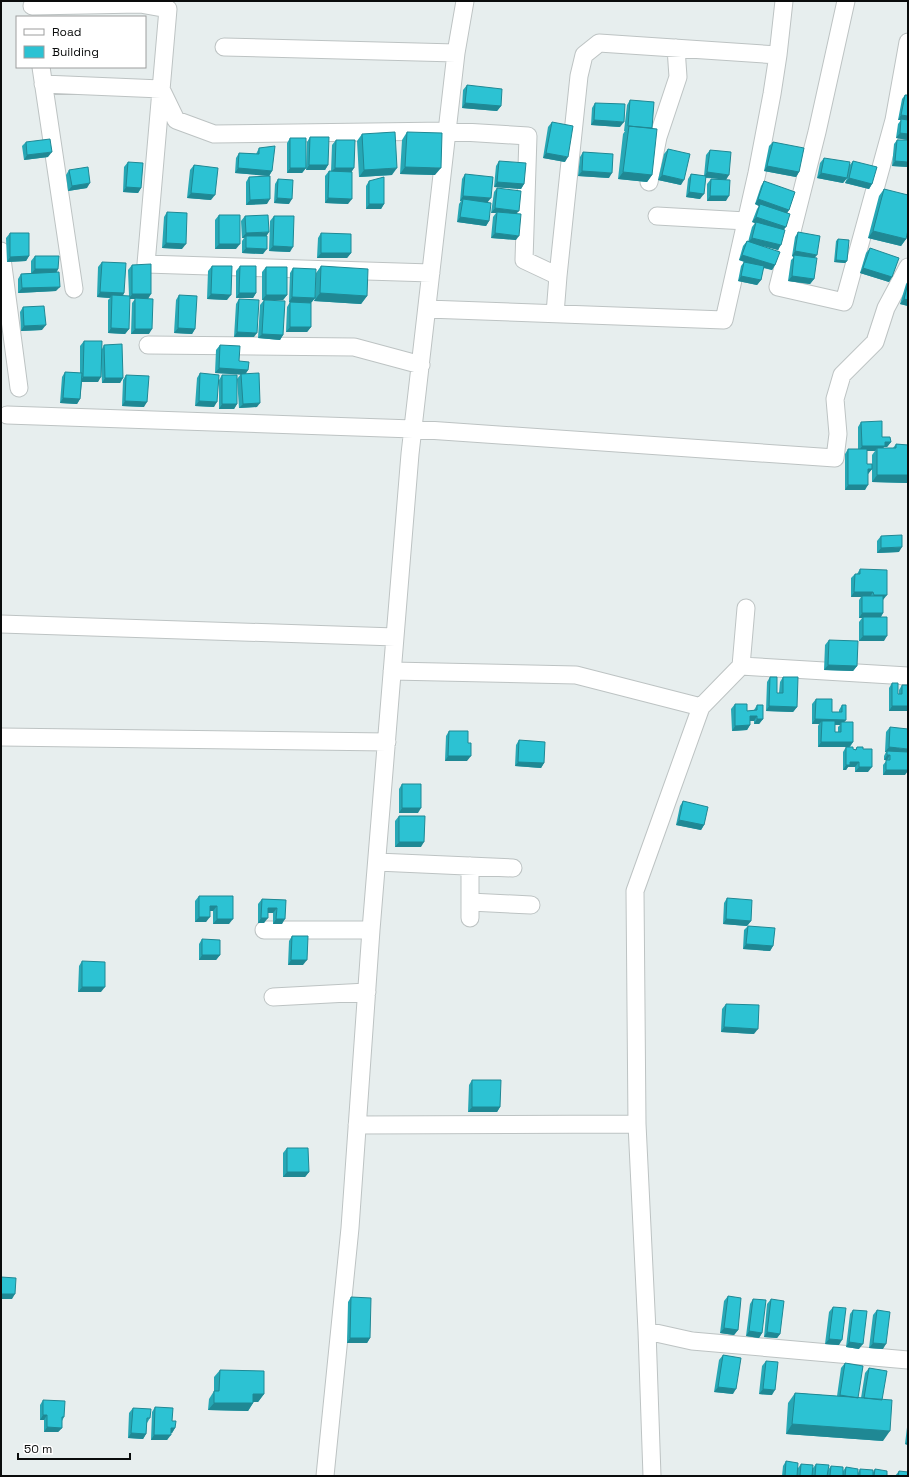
<svg xmlns="http://www.w3.org/2000/svg" width="909" height="1477" font-family="'Space Grotesk',sans-serif">
<style>
.lines{fill:none;stroke-linecap:round;stroke-linejoin:round}
.street-casing{stroke:#bdc3c3;stroke-width:19}
.street{stroke:#fff;stroke-width:17}
.wall{fill:#26a7b5;fill-rule:evenodd}
.shaded-wall{fill:#1f8894}
.building{fill:#2cc2d3;stroke:#1f8894}
</style>
<rect width="100%" height="100%" fill="#e7eeee"/>
<g class="lines">
<g class="street-casing">
<path id="street" d="M140 1V4L168 9 146 264 431 273
M846 1 817 132 778 287 844 302 894 120 908 42
M32 6 140 4
M224 47 456 53
M41 67 74 289
M43 84 161 89 176 120 214 134 447 131 528 136 524 260 558 276 555 314
M649 182 658 137 678 77 676 48
M657 216 746 221
M1 251 19 388
M558 276 579 76 584 55 599 43 778 55
M427 309 724 320 757 173 772 94 778 55 784 1
M148 345 354 347 421 365
M7 415 413 429 835 458 838 434 835 399 842 375 875 342 886 308 908 267
M1 624 395 637
M741 666 908 676
M392 671 576 675 701 707
M1 737 387 742
M377 862 513 868
M470 866V918
M470 902 531 905
M264 930H371
M273 997 367 992
M637 1124 647 1331 652 1476
M357 1125 637 1124 635 891 701 707 741 666 746 608
M647 1331 692 1341 908 1360
M325 1476 350 1228 371 930 410 454 456 53 465 1"/>
</g>
<use href="#street" class="street"/>
</g>
<path class="wall" d="M467 85 501 106 497 111 462 108 463 90Z
M905 95 908 140 896 138 898 124 901 120H898L902 99Z
M630 100 652 128V175L647 182 618 179 623 134 625 131H624L627 105Z
M595 103 620 127 591 125 592 108Z
M552 122 565 162 543 158 548 127Z
M407 132 435 175 400 174 402 140Z
M362 134 392 175 359 177 357 141Z
M310 137 328 165 325 170H306L307 142Z
M290 138 306 168 302 173H287V143Z
M336 140 351 172 348 204 325 203V176L329 171 331 172 332 145Z
M897 140 908 167 892 166 894 144Z
M26 142 48 157 24 160 22 146Z
M773 142 799 172 796 177 764 171 769 146Z
M259 148 272 171 269 176 235 173 236 158 239 153 256 154Z
M668 149 681 185 658 180 664 154Z
M710 150 726 179V201H707V184L711 179H723L706 178 700 199 686 197 688 179 691 174 704 176 706 155Z
M583 152 609 178 578 176 580 157Z
M824 158 847 177 849 166 853 161 872 184 869 189 845 183 847 178 843 183 817 178 820 163Z
M499 161 524 184 521 189 494 187 496 166Z
M128 162 141 188 138 193 123 192 124 167Z
M194 165 211 200 187 198 190 170Z
M69 170 87 188 68 191 66 175Z
M465 174 488 202 489 221 486 226 457 222 459 204 461 201H460L462 179Z
M249 177 267 204 246 205V182Z
M278 179 289 204 274 203 275 184Z
M369 181 384 204 381 209H366V186Z
M764 181 789 210 787 213 784 229 778 250 763 246 775 265 772 270 763 268 761 280 757 285 738 281 741 266 744 262 739 260 743 246 747 241 748 242 752 227 755 223 752 222 757 209 759 206 755 204 761 186Z
M497 188 517 214 516 240 491 238 493 217 496 213H491L494 192Z
M884 189 906 239 901 246 868 238 879 196Z
M167 212 182 249 162 248 164 217Z
M219 215 236 249H215V220Z
M245 216 266 236 263 254 242 253V241L244 238H242L241 221Z
M274 216 290 252 269 251 270 221Z
M798 232 815 258 814 279 810 284 788 281 791 260 794 257 792 256 795 237Z
M10 233 29 256 26 261 7 262 6 238Z
M321 233 351 253 347 258H317L318 238Z
M838 239 847 261 845 263 834 262 836 241Z
M870 248 892 277 889 282 860 273 866 253Z
M35 256 58 269 57 272 56 291 18 293V279L21 274 31 273V261Z
M102 262 124 293 123 296H129L128 270 132 265 148 299 149 334H131L132 303 135 299H129V329L125 334 108 333V300L110 298 97 297 98 267Z
M212 266 227 300 207 299 208 271Z
M240 266 256 293 253 298H236V271Z
M321 266 367 296 361 304 314 301 315 298 311 303V327L307 332H286L287 307 290 302H289L290 273 293 268 315 297 316 273Z
M266 267 287 295 283 300H262V272Z
M908 281V306L900 304 906 284Z
M179 295 195 329 192 334 174 333 176 300Z
M239 299 254 337H234L236 304Z
M264 300 283 335 280 340 258 338 260 305Z
M23 307 42 330 21 331 20 312Z
M84 341 102 349 104 345 123 378 120 383H102L101 364 98 382H82L80 399 77 404 60 403 62 377 65 372 80 373V346Z
M220 345 248 370 245 374 257 407 239 408 237 379 241 374 215 373 216 350Z
M200 373 219 380 222 375 237 404 234 409H219V381L214 407 195 406 197 378Z
M126 375 144 407 122 406 123 380Z
M861 422 882 437 891 442 887 447H884L883 448H893L896 444 908 445V481L907 483 872 482V469L868 474 865 490H845V454L848 449H858V427ZM867 451H875L872 455V464H867Z
M881 536 899 552 877 553V541Z
M860 569 883 600V613L881 617 884 641H859V622L862 618H859V600L861 597H851V578L855 574H857Z
M829 640 857 666 853 671 824 670 825 645Z
M770 677 777 693H779L780 682 783 677 797 707 793 712 766 711 767 682Z
M892 683 898 694H899V690L902 685 908 711H889V688Z
M816 699 832 712H839V710L842 705 844 722 853 742 850 747 853 749 855 750 857 747 863 749 868 772H855V767H848L846 770H843V752L846 747H818V726L819 724H812V704ZM835 725H840L838 727V732H835Z
M735 704 747 711 754 710 757 705 763 719 759 724H754V721H750V725L747 730 732 731 731 709Z
M890 727 905 775H883V765L887 760H884V756L886 752H885L886 732Z
M449 731 467 761H445L446 736Z
M519 740 544 763 541 768 515 766 516 745Z
M402 784 418 813H399V789Z
M683 801 704 825 701 830 676 825 680 806Z
M399 816 421 847H395V821Z
M199 896H233L229 924H213V911H210L206 922H195V901Z
M727 898 751 921 747 926 723 924 724 903Z
M262 899 286 900 282 924H273V913H268L264 923H258V904Z
M748 926 773 946 770 951 743 949 744 930Z
M292 936 303 965H288L289 941Z
M202 939 220 955 216 960H199V944Z
M82 961 101 992H78L79 966Z
M726 1004 754 1034 721 1032 722 1009Z
M472 1080 500 1107 497 1112H468L469 1085Z
M287 1148 309 1172 305 1177H283V1153Z
M728 1296 738 1330 734 1335 720 1333 724 1301Z
M351 1297 370 1338 367 1343H347L348 1302Z
M753 1299 762 1333 759 1338 746 1336 750 1304Z
M771 1299 780 1334 777 1338 764 1337 767 1304Z
M833 1307 839 1345 825 1344 829 1312Z
M853 1310 859 1349 846 1347 850 1314Z
M877 1310 883 1349 869 1348 873 1315Z
M723 1355 733 1394 714 1392 719 1360Z
M766 1361 772 1395 759 1394 762 1366Z
M845 1363 858 1398H861L865 1373 869 1368 882 1400 883 1441 786 1434 788 1403 795 1393 837 1396 841 1368Z
M220 1370 264 1394 258 1402H253V1403L248 1411 208 1410 209 1399 214 1391V1377Z
M43 1400 64 1417 62 1421V1428L58 1432H44V1420H40V1405Z
M155 1407 175 1428 172 1433H171L167 1440H151L152 1412Z
M133 1408 150 1418 147 1423 146 1434 143 1439 128 1438 129 1413Z
M908 1419V1445L905 1444Z
M786 1461 798 1468 801 1464 813 1468 816 1464 828 1470 831 1466 843 1471 846 1467 858 1473 860 1469 873 1472 875 1469 887 1476H782L783 1466Z
M899 1471 908 1476H895Z"/>
<path class="shaded-wall" d="M465 103 501 106 497 111 462 108Z
M901 115 908 116V122L901 119V120H898Z
M594 120 624 122 620 127 591 125Z
M900 133 908 134V140L896 138Z
M52 152 48 157 24 160 27 155Z
M546 153 568 157 565 162 543 158Z
M895 161 908 162V167L892 166Z
M309 165H328L325 170H306Z
M767 166 799 172 796 177 764 171Z
M405 167 441 168 435 175 400 174Z
M238 168 272 171 269 176 235 173Z
M290 168H306L302 173H287Z
M335 168H354L351 173 331 172Z
M397 168 392 175 359 177 364 170Z
M582 171 612 173 609 178 578 176Z
M623 172 652 175 647 182 618 179Z
M707 172 729 175 726 180 704 177Z
M821 173 847 178 843 183 817 178Z
M662 175 684 180 681 185 658 180Z
M849 178 872 184 869 189 845 183Z
M497 182 524 184 521 189 494 187Z
M90 183 87 188 68 191 72 186Z
M126 187 141 188 138 193 123 192Z
M689 192 704 194 700 199 686 197Z
M191 193 215 195 211 200 187 198Z
M463 196 491 198 487 203 463 199 461 201H460Z
M710 196H729L726 201H707Z
M277 198 292 199 289 204 274 203Z
M328 198 352 199 348 204 325 203Z
M270 199 267 204 246 205 250 200Z
M758 199 789 210 785 215 760 204 759 206 755 204Z
M369 204H384L381 209H366Z
M495 208 519 211 515 215 497 212 496 213H491Z
M460 217 489 221 486 226 457 222Z
M756 217 786 227 782 232 752 222Z
M873 231 906 239 901 246 868 238Z
M269 232 266 237 246 236 244 238H242L246 233Z
M495 233 519 236 516 240 491 238Z
M752 238 781 245 778 250 748 242Z
M166 243 186 244 182 249 162 248Z
M219 244H240L236 249H215Z
M273 246 293 247 290 252 269 251Z
M246 248 267 249 263 254 242 253Z
M795 251 817 255 813 260 794 255V257L792 256Z
M321 253H351L347 258H317Z
M742 255 775 265 772 270 739 260Z
M29 256 26 261 7 262 10 257Z
M836 260 847 261 845 263 834 262Z
M863 268 892 277 889 282 860 273Z
M35 269H58L55 274H31Z
M741 276 761 280 757 285 738 281Z
M792 276 814 279 810 284 788 281Z
M60 287 56 291 18 293 22 288Z
M100 292 124 293 121 298 112 295 110 298 97 297Z
M239 293H256L253 298H236Z
M320 293 367 296 361 304 314 301Z
M132 294H151L148 299H129Z
M211 294 231 295 227 300 207 299Z
M266 295H287L283 300H262Z
M292 297 315 298 311 303 289 302Z
M904 299 908 300V306L900 304Z
M46 325 42 330 21 331 24 326Z
M290 327H311L307 332H286Z
M111 328 129 329 125 334 108 333Z
M178 328 195 329 192 334 174 333Z
M135 329H152L149 334H131Z
M237 332 257 333 254 337H234Z
M262 334 283 335 280 340 258 338Z
M219 368 248 370 245 375 215 373Z
M83 377H101L98 382H80Z
M105 378H123L120 383H102Z
M63 398 80 399 77 404 60 403Z
M125 401 147 402 144 407 122 406Z
M199 401 217 402 214 407 195 406Z
M260 403 257 407 239 408 243 404Z
M222 404H237L234 409H219Z
M885 442H891L887 447H884L881 451 877 448 875 451H859L862 446Z
M868 469H872L868 474Z
M877 475H908V481L907 483 872 482Z
M848 485H868L865 490H845Z
M902 547 899 552 877 553 881 548Z
M854 592H873L870 597 862 596 861 597H851Z
M874 595H887L883 600H871Z
M862 613H883L880 618 863 617 862 618H859Z
M863 636H887L884 641H859Z
M828 665 857 666 853 671 824 670Z
M769 706 797 707 793 712 766 711Z
M892 706H908V711H889Z
M750 716H757L754 721H747Z
M757 719H763L759 724H754Z
M815 719 846 720 842 725 841 722 840 725 822 724V721L819 724H812Z
M750 725 747 730 732 731 735 726Z
M821 742H853L849 747H818Z
M889 747 908 749V754L887 751 886 752H885Z
M887 755H890L887 760H884Z
M448 756H471L467 761H445Z
M518 762 544 763 541 768 515 766Z
M850 762H859L855 767H848L846 770H843L846 765Z
M859 767H872L868 772H855Z
M886 770H908V771L905 775H883Z
M402 808H421L418 813H399Z
M679 820 704 825 701 830 676 825Z
M399 842H424L421 847H395Z
M210 906H217L213 911H206Z
M268 908H277L273 913H265Z
M199 917H210L206 922H195Z
M261 918H268L264 923H258Z
M217 919H233L229 924H213Z
M276 919H285L282 924H273Z
M726 919 751 921 747 926 723 924Z
M746 944 773 946 770 951 743 949Z
M202 955H220L216 960H199Z
M291 960H307L303 965H288Z
M82 987H105L101 992H78Z
M724 1027 758 1029 754 1034 721 1032Z
M472 1107H500L497 1112H468Z
M287 1172H309L305 1177H283Z
M1 1294H15L12 1299H1Z
M724 1328 738 1330 734 1335 720 1333Z
M749 1331 762 1333 759 1338 746 1336Z
M767 1332 780 1334 777 1338 764 1337Z
M350 1338H370L367 1343H347Z
M829 1339 842 1340 839 1345 825 1344Z
M849 1342 863 1344 859 1349 846 1347Z
M873 1343 886 1344 883 1349 869 1348Z
M718 1387 736 1389 733 1394 714 1392Z
M763 1389 775 1390 772 1395 759 1394Z
M253 1394H264L258 1402H248Z
M840 1395 858 1398 836 1400Z
M214 1403H253L248 1411 208 1410Z
M43 1415H47L44 1420H40Z
M792 1424 890 1431 883 1441 786 1434Z
M47 1427 62 1428 58 1432H44Z
M171 1428H175L172 1433 168 1432Z
M131 1433 146 1434 143 1439 128 1438Z
M154 1435H171L167 1440H151Z
M908 1441V1445L905 1444Z"/>
<path class="building" d="M467 85 502 89 501 106 465 103Z
M905 95H908V116L901 115Z
M630 100 654 102 652 128 628 126Z
M595 103 625 104 624 122 594 120Z
M901 119 908 120V134L900 133Z
M552 122 573 126 568 157 546 153Z
M629 126 657 129 652 175 623 172Z
M395 132 397 168 364 170 362 134Z
M407 132 442 133 441 168 405 167Z
M310 137H329L328 165H309Z
M290 138H306V168H290Z
M50 139 52 152 27 155 26 142Z
M336 140H355L354 168H335Z
M897 140H908V162L895 161Z
M773 142 804 148 799 172 767 166Z
M275 146 272 171 238 168 239 153 259 154V148Z
M668 149 690 154 684 180 662 175Z
M710 150 731 152 729 175 707 172Z
M583 152 613 154 612 173 582 171Z
M824 158 850 162 847 178 821 173Z
M499 161 526 163 524 184 497 182Z
M853 161 877 167 872 184 849 178Z
M128 162 143 163 141 188 126 187Z
M194 165 218 168 215 195 191 193Z
M88 167 90 183 72 186 69 170Z
M329 171 352 172V199L328 198Z
M465 174 493 177 491 198 463 196Z
M691 174 706 176 704 194 689 192Z
M270 176V199L250 200 249 177Z
M384 177V204H369V181Z
M278 179 293 180 292 199 277 198Z
M711 179 730 180 729 196H710Z
M764 181 795 192 789 210 758 199Z
M497 188 521 191 519 211 495 208Z
M884 189 908 195V230L906 239 873 231Z
M463 199 491 203 489 221 460 217Z
M760 204 790 214 786 227 756 217Z
M167 212 187 213 186 244 166 243Z
M497 212 521 214 519 236 495 233Z
M219 215H240V244H219Z
M268 215 269 232 246 233 245 216Z
M274 216H294L293 247 273 246Z
M756 222 785 230 781 245 752 238Z
M798 232 820 236 817 255 795 251Z
M10 233H29V256L10 257Z
M321 233 351 234V253H321Z
M246 236H267V249L246 248Z
M838 239 849 240 847 261 836 260Z
M747 241 780 252 775 265 742 255Z
M870 248 899 258 892 277 863 268Z
M794 255 817 258 814 279 792 276Z
M35 256H59L58 269H35Z
M102 262 126 263 124 293 100 292Z
M744 262 764 266 761 280 741 276Z
M151 264V294H132V265Z
M212 266H232L231 295 211 294Z
M240 266H256V293H239Z
M321 266 368 269 367 296 320 293Z
M266 267H287V295H266Z
M293 268 316 269 315 298 292 297Z
M59 272 60 287 22 288 21 274Z
M908 283V300L904 299Z
M112 295 130 296 129 329 111 328Z
M179 295 197 296 195 329 178 328Z
M135 298 153 299 152 329H135Z
M239 299 259 300 257 333 237 332Z
M264 300 285 301 283 335 262 334Z
M290 302 311 303V327H290Z
M44 306 46 325 24 326 23 307Z
M84 341H102L101 377H83Z
M122 344 123 378H105L104 345Z
M220 345 240 346 239 361 249 362 248 370 219 368Z
M65 372 82 373 80 399 63 398Z
M200 373 219 375 217 402 199 401Z
M259 373 260 403 243 404 241 374Z
M126 375 149 376 147 402 125 401Z
M222 375H237V404H222Z
M882 421V437H890L891 442H885V446H862L861 422Z
M896 444 908 445V475H877V448H896Z
M848 449H867V464H872V469H868V485H848Z
M902 535V547L881 548V536Z
M860 569 887 570V595H874L873 592H854L855 574H860Z
M862 596H883V613H862Z
M863 617H887V636H863Z
M829 640 858 641 857 666 828 665Z
M770 677H777V693H783V677H798L797 707 769 706Z
M892 683H898V694H902V685H908V706H892Z
M816 699H832V712H842V705H846V720L815 719Z
M735 704H747V711L757 710V705H763V719H757V716H750V725L735 726Z
M822 721H835V732H841V722H853V742H821Z
M890 727 908 729V749L889 747Z
M449 731H468V743H471V756H448Z
M519 740 545 742 544 763 518 762Z
M846 747H853V749L856 750 857 747H863V749H872V767H859V762H850V765H846Z
M887 751 908 752V770H886V760H890V755H887Z
M402 784H421V808H402Z
M683 801 708 807 704 825 679 820Z
M399 816H425L424 842H399Z
M199 896H233V919H217V906H210V917H199Z
M727 898 752 900 751 921 726 919Z
M262 899 286 900 285 919H276L277 908H268V918H261Z
M748 926 775 928 773 946 746 944Z
M292 936H308L307 960H291Z
M202 939 220 940V955H202Z
M82 961 105 962V987H82Z
M726 1004 759 1005 758 1029 724 1027Z
M472 1080H501L500 1107H472Z
M287 1148H308L309 1172H287Z
M1 1277 16 1278 15 1294H1Z
M728 1296 741 1298 738 1330 724 1328Z
M351 1297 371 1298 370 1338H350Z
M753 1299 766 1300 762 1333 749 1331Z
M771 1299 784 1301 780 1334 767 1332Z
M833 1307 846 1308 842 1340 829 1339Z
M853 1310 867 1311 863 1344 849 1342Z
M877 1310 890 1312 886 1344 873 1343Z
M723 1355 741 1358 736 1389 718 1387Z
M766 1361 778 1362 775 1390 763 1389Z
M845 1363 863 1366 858 1398 840 1395Z
M869 1368 887 1371 882 1400 864 1398Z
M220 1370 264 1371V1394H253V1403H214V1391H219Z
M795 1393 892 1400 890 1431 792 1424Z
M43 1400 65 1401 64 1417H62V1428L47 1427V1415H43Z
M155 1407 173 1408 172 1421H176L175 1428H171V1435H154Z
M133 1408 151 1409 150 1418H147L146 1434 131 1433Z
M786 1461 798 1463 797 1476H785Z
M801 1464 813 1465 812 1476H800Z
M816 1464 829 1465 827 1476H815Z
M831 1466 843 1467V1476H830Z
M846 1467 858 1469V1476H845Z
M860 1469 873 1470V1476H860Z
M875 1469 887 1471V1476H874Z
M899 1471 908 1472V1476H898Z"/>
<rect width="909" height="1477" fill="none" stroke="#0a0c0c" stroke-width="4"/>
<rect x="16" y="16" width="130" height="52" fill="#ffffff" stroke="#9d9e9e"/>
<rect x="24" y="29" width="20" height="6" fill="#ffffff" stroke="#9d9e9e"/>
<text x="52" y="36" font-size="12" fill="#0a0c0c">Road</text>
<rect x="24" y="46" width="20" height="12" fill="#2cc2d3" stroke="#9d9e9e"/>
<text x="52" y="56" font-size="12" fill="#0a0c0c">Building</text>
<path d="M18 1453v6h112v-6" fill="none" stroke="#0a0c0c" stroke-width="2"/>
<text x="24" y="1453" font-size="12" fill="#0a0c0c" stroke="#ffffff" stroke-width="3" paint-order="stroke">50 m</text>
</svg>
